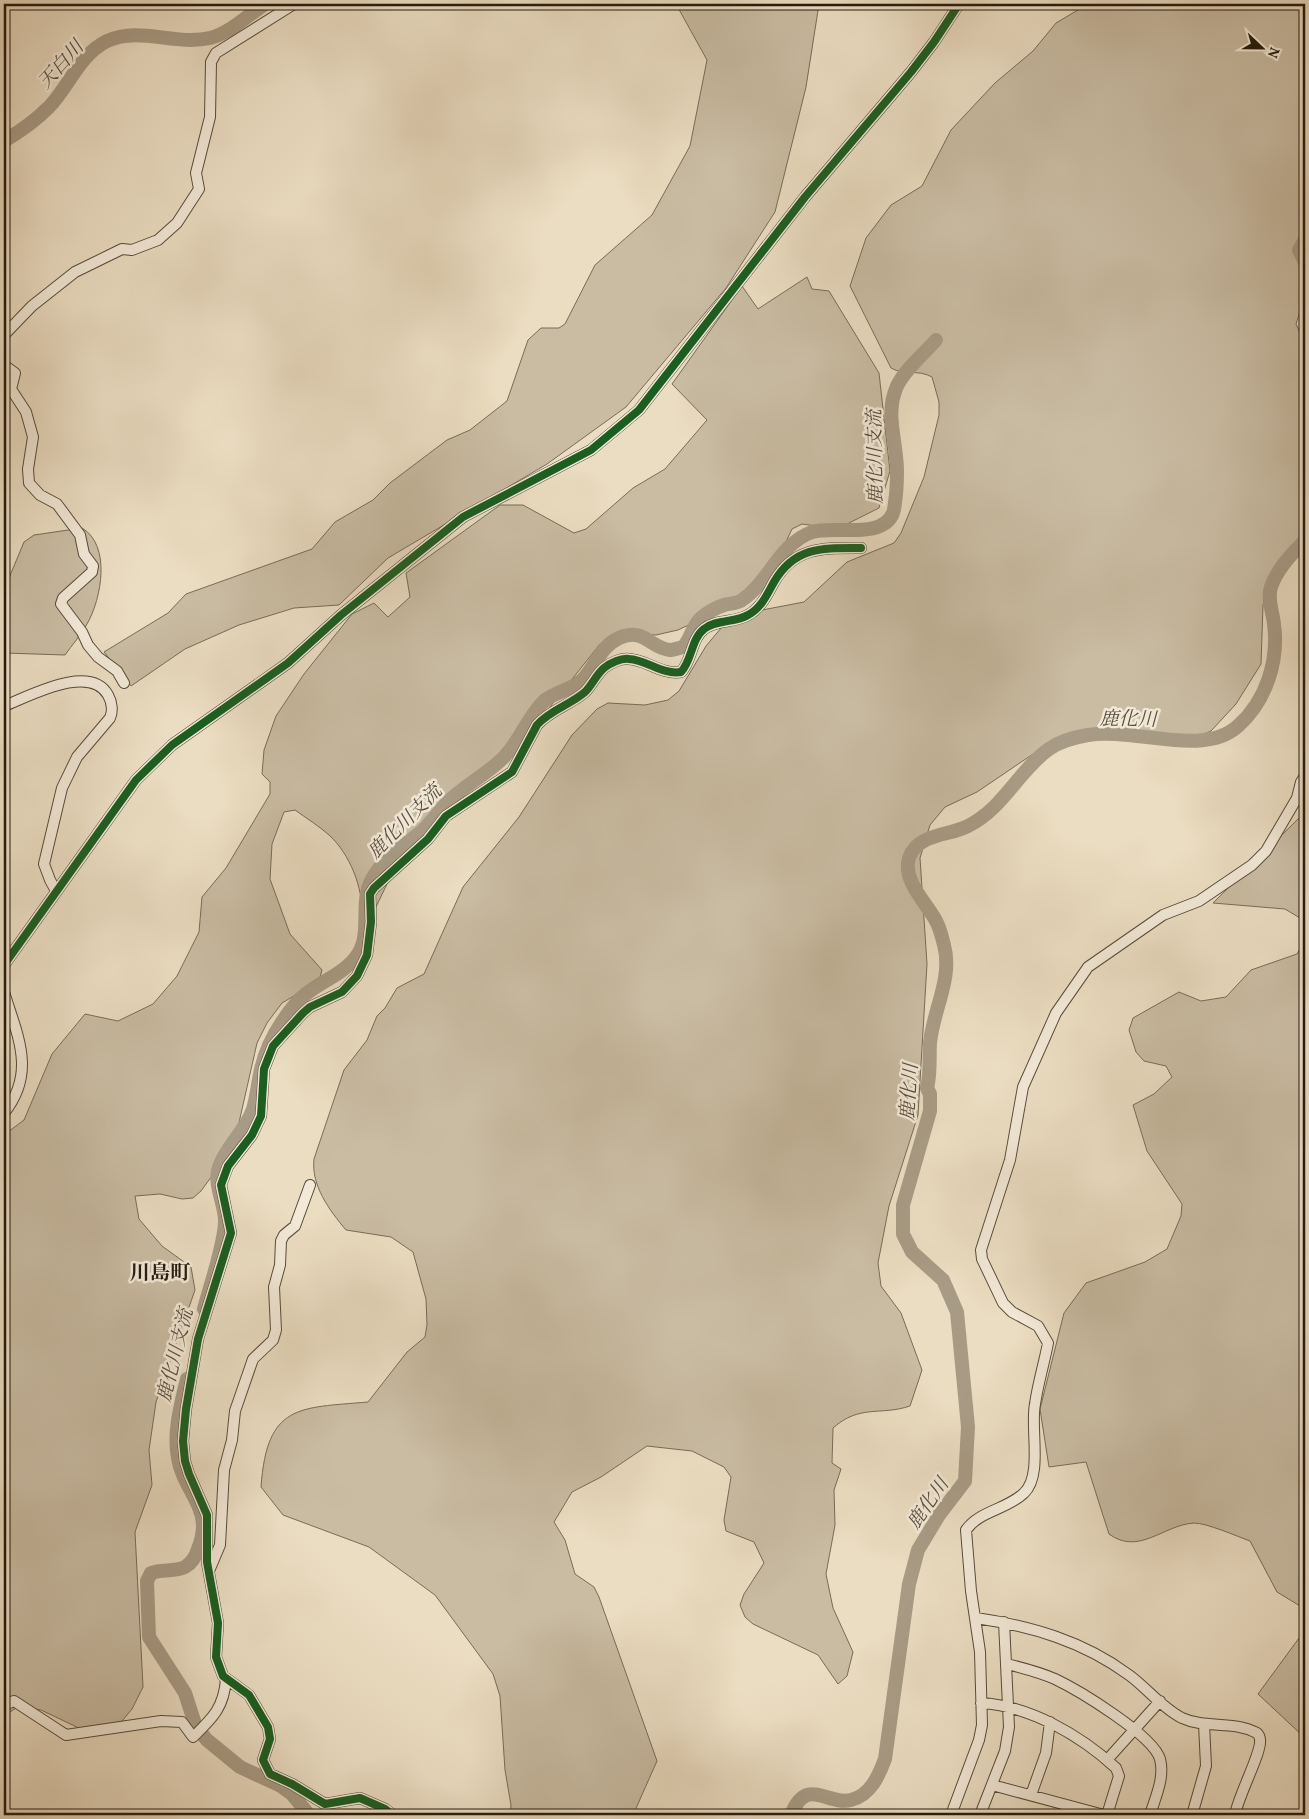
<svg xmlns="http://www.w3.org/2000/svg" width="1309" height="1819" font-family="Vollkorn,'Noto Serif JP',serif">
<style>
.green{fill:#c9bca3;stroke:#776c58}
.lines{fill:none;stroke-linecap:round;stroke-linejoin:round}
.river{stroke:#a89b85;stroke-width:14}
.minor-casing{stroke:#564c3b;stroke-width:12}
.minor{stroke:#f2e9d7;stroke-width:10}
.cycleway-casing{stroke:#f2e9d7;stroke-width:11}
.cycleway{stroke:#1b5e20;stroke-width:8}
.labels{text-anchor:middle;stroke-width:5;stroke-linejoin:round;paint-order:stroke}
.water-label{font-size:19px;font-style:italic;fill:#594e3e;stroke:#f2e9d7}
.quarter-label{font-size:20px;font-weight:bold;fill:#251b0e;stroke:#f2e9d7}
</style>
<rect width="100%" height="100%" fill="#ebddc2"/>
<filter id="stains"><feTurbulence type="fractalNoise" baseFrequency=".004" numOctaves="4"/><feColorMatrix values="0 0 0 0 .2 0 0 0 0 .09 0 0 0 0 .02 0 0 0 .5 -.17"/></filter>
<radialGradient id="worn" r=".72"><stop offset=".6" stop-color="#630" stop-opacity="0"/><stop offset="1" stop-color="#630" stop-opacity=".3"/></radialGradient>
<path class="green" d="M676 4H819L806 87 775 212 726 288 626 407 547 464 388 558 339 605 294 608 239 625 185 649 131 686 104 652 168 613 186 594 312 549 335 522 373 500 390 483 447 440 470 430 507 401 528 340 541 328H559L565 324 595 265 652 215 690 146 707 60Z
M1088 4H1305V296L1296 324 1305 344V548L1287 564 1271 583 1263 605 1261 664 1236 704 1211 731 1190 741 1168 737 1070 739 1036 752 977 792 945 807 930 825 920 858 927 964 918 1115 889 1206 878 1263 881 1286 901 1313 922 1370 910 1406C880 1416 860 1404 833 1428L832 1463 841 1469 834 1490 835 1525 826 1574 833 1608 853 1652 847 1676 838 1684 818 1655 753 1624 745 1617 740 1605 744 1594 764 1563 754 1542 726 1531 724 1520 731 1477 724 1467 692 1451 647 1446 601 1477 572 1492 554 1522 565 1540 575 1574 594 1587 599 1597 657 1761 633 1815H510L511 1805 505 1770 500 1696 493 1674 435 1595 369 1547 283 1515 261 1487C267 1404 298 1408 368 1402L407 1352 425 1337 427 1325 426 1299 413 1252 391 1237 346 1230C329 1210 311 1185 314 1159L344 1070 367 1040 377 1016 385 1008 397 988 424 974 463 887 519 817 572 735 597 709 608 703 645 705 668 700 679 691 706 646 722 627 757 611 804 602 847 562 894 543 901 533 924 477 939 415V402L932 377C918 369 905 376 891 368L850 286 866 238 891 205 922 186 951 130 995 83 1033 51 1056 23Z
M807 277 812 289 829 291 879 373 890 471 879 508 837 529 802 524 792 529 763 590 678 630 656 635 622 634 600 644 523 741 446 797 400 857 374 911 362 915C363 888 350 854 329 835 319 826 306 818 295 810L284 812 272 844 270 879 290 934 322 970 319 981 282 1003 267 1023 257 1043 238 1127 222 1162 201 1191 193 1198 182 1199 160 1194 135 1196 139 1219 162 1246 191 1267 195 1290 156 1402 149 1450 152 1485 135 1532 143 1687 132 1709 117 1727 83 1730 41 1710 19 1706 4 1716V1135L24 1120 52 1054 85 1014 118 1021 153 1004 177 976 199 932 202 897 226 868 270 794V782L262 774 264 750 276 716 304 674 352 614 374 603 388 617 410 597 406 573 500 505H523L574 533 586 529 633 488 665 469 707 420 672 384 742 286 758 309Z
M82 528C111 545 102 598 87 624 81 635 72 645 65 655L4 653V590L24 542 34 535Z
M1300 817H1305V921L1285 909 1213 903Z
M1305 940V1609L1277 1592 1250 1541C1236 1536 1207 1523 1194 1523 1163 1525 1139 1556 1109 1534L1086 1462 1049 1467 1040 1409 1064 1313 1086 1283 1145 1262 1167 1249 1181 1216 1182 1204 1147 1151 1133 1105 1154 1094 1172 1077 1166 1066 1144 1061 1136 1052 1129 1030 1133 1018 1179 992 1201 1001 1226 997 1251 970 1297 954Z
M1305 1619V1738L1258 1694 1302 1634Z"/>
<g class="lines">
<path class="river" d="M4 141C21 131 35 121 49 107 70 85 79 55 107 41 140 26 175 46 210 38 230 33 248 15 265 4
M1305 240 1299 250 1305 262
M204 1309C210 1286 225 1243 225 1221 225 1203 213 1185 219 1167 226 1146 245 1132 253 1109 257 1096 258 1082 261 1069 267 1043 280 1022 297 1002 315 982 343 977 358 954 372 933 359 902 372 879 382 860 404 846 421 832 432 822 440 809 451 799 468 783 489 773 505 756 520 740 529 715 544 701 556 691 573 690 583 679 596 665 601 646 619 638 644 627 650 648 670 650 673 650 679 648 683 647 691 639 692 626 701 618 708 612 715 608 724 605 730 603 737 604 742 600 769 582 779 544 812 532 833 525 883 540 893 513 895 508 895 500 896 495 897 482 898 469 896 457 894 432 886 411 897 386 906 368 923 355 936 340
M187 1379C181 1405 173 1431 178 1458 183 1492 215 1508 198 1549 196 1556 192 1563 185 1567 175 1572 162 1569 151 1573L147 1581 149 1637 185 1693 196 1727 207 1740 240 1767 281 1786 292 1794 309 1815
M791 1815C807 1775 827 1806 851 1800 871 1795 879 1775 885 1759L909 1584 918 1550 939 1515 965 1481 968 1427 957 1312 943 1280 912 1252 903 1234V1205L930 1111V1094L927 1088C931 1073 929 1058 930 1043 933 1010 953 978 944 945 942 937 940 928 936 921 927 903 902 881 909 858 918 833 949 836 968 826 1003 809 1019 770 1049 749 1060 741 1076 737 1088 735 1133 727 1203 758 1238 726 1266 701 1279 661 1274 624 1273 613 1267 599 1271 587 1277 569 1291 554 1305 541"/>
<g class="minor-casing">
<path id="minor" d="M4 335 32 306 75 272 122 249 132 250 158 240 177 223 199 189 196 173 210 117 211 62 216 53 294 4
M4 365 15 373 11 389 26 412 33 437 28 469 29 483 40 495 57 504 80 535 84 554 93 566 92 572 63 598 61 604 82 632 88 645 98 657 117 671 124 683
M4 706C30 696 90 663 108 695 112 702 113 711 110 718L77 757 62 788 44 864 50 880 56 891
M4 965 136 780 172 745 288 663 341 615 463 517 591 450 639 410 805 197 911 72 934 42 959 4
M4 992C17 1035 37 1072 4 1113
M209 1571 220 1545 224 1470 232 1440 235 1411 253 1359 273 1340 276 1330 274 1287 280 1265 281 1241 284 1235 295 1226 310 1185
M976 1618C1031 1626 1083 1641 1129 1675 1147 1688 1162 1708 1182 1718 1206 1729 1233 1720 1257 1733 1259 1735 1260 1737 1260 1740 1262 1752 1238 1796 1235 1815
M1007 1664C1023 1668 1039 1672 1055 1679 1078 1690 1153 1735 1160 1759 1165 1778 1155 1798 1150 1815
M981 1703C1030 1706 1080 1735 1116 1768L1119 1776 1107 1815
M4 1705 14 1701 66 1735 161 1721 182 1722 193 1737C213 1718 224 1707 226 1679
M1107 1760 1160 1701
M992 1785 1104 1815
M1031 1795 1046 1753 1050 1722
M393 1815 385 1809 360 1798 325 1804 292 1784 270 1774 263 1760 270 1739 268 1727 249 1695 223 1676 216 1657 218 1623 207 1562V1515L189 1474 185 1461 183 1441 186 1409 198 1339 231 1233 221 1185 228 1166 252 1135 261 1116 264 1069 273 1046 303 1013 310 1007 342 992 357 976 367 955 371 922 370 894 374 888 428 839 446 816 512 772 537 725C550 710 570 705 585 692 592 685 596 675 604 668 610 663 621 658 629 659 647 660 662 675 681 672 692 661 691 639 704 629 716 619 735 623 748 615 761 608 767 595 774 582 795 546 823 548 861 548
M951 1815 979 1740 982 1725 980 1652 971 1591 966 1530C979 1511 1008 1509 1024 1493 1043 1475 1030 1428 1035 1404 1038 1383 1044 1364 1048 1343L1038 1326 1012 1312 1003 1303 982 1259 981 1250 1010 1160 1023 1087 1056 1013 1088 967 1163 915 1199 901 1252 865 1266 851 1297 798 1301 782 1305 776
M980 1815 1005 1751 1009 1727 1004 1622
M1192 1815 1206 1766 1204 1724"/>
</g>
<use href="#minor" class="minor"/>
<g class="cycleway-casing">
<path id="cycleway" d="M4 965 136 780 172 745 288 663 341 615 463 517 591 450 639 410 805 197 911 72 934 42 959 4
M393 1815 385 1809 360 1798 325 1804 292 1784 270 1774 263 1760 270 1739 268 1727 249 1695 223 1676 216 1657 218 1623 207 1562V1515L189 1474 185 1461 183 1441 186 1409 198 1339 231 1233 221 1185 228 1166 252 1135 261 1116 264 1069 273 1046 303 1013 310 1007 342 992 357 976 367 955 371 922 370 894 374 888 428 839 446 816 512 772 537 725C550 710 570 705 585 692 592 685 596 675 604 668 610 663 621 658 629 659 647 660 662 675 681 672 692 661 691 639 704 629 716 619 735 623 748 615 761 608 767 595 774 582 795 546 823 548 861 548"/>
</g>
<use href="#cycleway" class="cycleway"/>
</g>
<g class="labels">
<g class="water-label">
<text transform="translate(60 64) rotate(-48)" y="7">天白川</text>
<text transform="translate(874 457) rotate(-91)" y="7">鹿化川支流</text>
<text transform="translate(1128 718) rotate(1)" y="7">鹿化川</text>
<text transform="translate(404 821) rotate(-45)" y="7">鹿化川支流</text>
<text transform="translate(908 1092) rotate(-86)" y="7">鹿化川</text>
<text transform="translate(174 1355) rotate(-76)" y="7">鹿化川支流</text>
<text transform="translate(927 1503) rotate(-55)" y="7">鹿化川</text>
</g>
<g class="quarter-label">
<text x="160" y="1279">川島町</text>
</g>
</g>
<rect width="1309" height="1819" fill="none" stroke="#ebddc2" stroke-width="20"/>
<rect x="5" y="5" width="1299" height="1809" fill="none" stroke="#251b0e" stroke-width="2.5"/>
<rect x="10" y="10" width="1289" height="1799" fill="none" stroke="#251b0e"/>
<g transform="translate(1262 48) rotate(112)" stroke="#f2e9d7" stroke-width="4" paint-order="stroke">
<path d="M0-4L9 19L0 12L-9 19Z" fill="#251b0e"/>
<text y="-8" font-size="14" font-weight="bold" text-anchor="middle" fill="#251b0e">N</text>
</g>
<rect width="100%" height="100%" filter="url(#stains)"/>
<rect width="100%" height="100%" fill="url(#worn)"/>
</svg>
